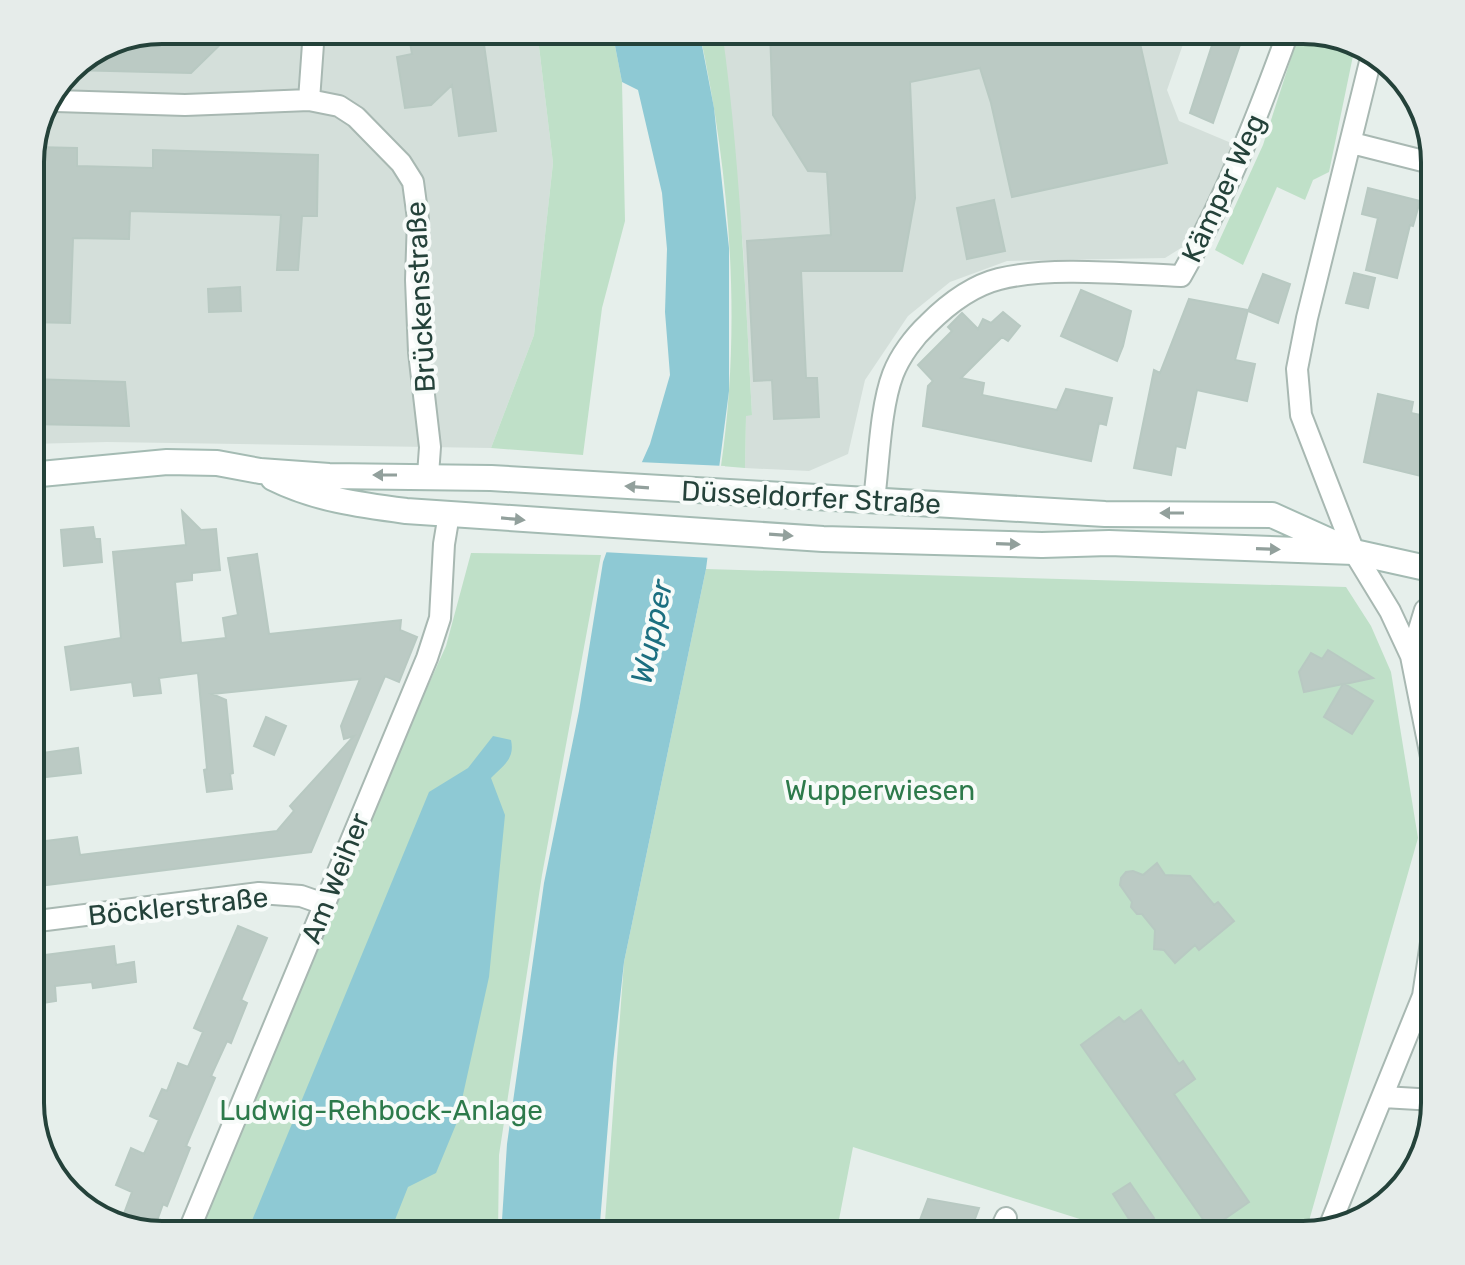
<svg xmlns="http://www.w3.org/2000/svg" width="1465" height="1265" font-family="Rubik,sans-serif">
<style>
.built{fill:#d4dfda}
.green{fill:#bfe0c8}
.water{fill:#8ec9d4}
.pier{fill:#e6efeb}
.building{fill:#bbcac4;stroke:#b8c9c2;stroke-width:2}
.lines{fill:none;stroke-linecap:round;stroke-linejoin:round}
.street-casing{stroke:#a8b8b2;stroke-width:24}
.secondary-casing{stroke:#a4bbb3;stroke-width:28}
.street{stroke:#fff;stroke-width:20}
.secondary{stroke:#fff;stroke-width:24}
.oneway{fill:#92a09c}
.labels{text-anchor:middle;stroke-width:8;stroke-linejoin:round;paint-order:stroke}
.street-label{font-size:28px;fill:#24423a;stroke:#f7fbf9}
.park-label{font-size:28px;fill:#2d7a4b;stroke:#f7fbf9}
.water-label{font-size:30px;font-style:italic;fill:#1c6f80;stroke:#f7fbf9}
.rim{fill:none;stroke:#24423a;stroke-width:4}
</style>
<rect width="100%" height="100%" fill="#e6efeb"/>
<path class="built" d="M162 30H537L553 163 534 335 491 448 107 442 30 444V153L75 63Z
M722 30H1188L1167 90 1179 121 1236 145 1189 243 1165 258 1007 261 950 282 908 316 865 380 848 454 809 471 745 468 746 415H752L743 247Z"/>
<path class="green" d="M537 30H612L622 82 625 221 602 308 583 455 491 448 534 335 553 163Z
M699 30H722C740 158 745 287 752 415L746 416 745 468 721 466C742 322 730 172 699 30Z
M1300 30 1354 51 1329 172 1313 180 1305 200 1277 187 1243 265 1215 250 1263 145Z
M471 553 601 555 542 875 499 1155 498 1235H198L272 1052 403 741 446 646Z
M706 569 1346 587 1371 626 1391 672 1418 838 1305 1235H1130L853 1147 836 1235H604L624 962Z"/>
<path class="water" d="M612 30H699L714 108 729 248V391L706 569 624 962 613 1063 599 1235H501L507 1144 544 883 579 711 603 562 625 500 650 444 670 375 665 312 667 249 662 193 638 90 622 82Z
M493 736 511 740C515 759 504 765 491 778L505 815 489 977 457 1122 436 1173 408 1187 389 1235H246L429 792 468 768Z"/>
<path class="pier" d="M638 462 725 466 712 558 602 552 621 499Z"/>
<path class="building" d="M162 30H235L191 73 71 70 75 63Z
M408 30H482L496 131 459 136 452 85 431 105 405 108 397 57 412 54Z
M770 30H1137L1167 163 1012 197 991 103 980 68 910 82 915 198 902 271H801L806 378H817L819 417 774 419 772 380 754 381 747 241 831 235 827 172 808 171 773 115Z
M1217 30 1243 36 1213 123 1190 113Z
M33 147 77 148V166L153 168V150L318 155 317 216H302L298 270H277L281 215 130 211 129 239 73 238 70 323 30 322V153Z
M1368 188 1420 201 1413 226 1410 225 1397 278 1366 270 1378 218 1362 214Z
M994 200 1005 251 967 259 957 208Z
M1354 273 1375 278 1368 308 1346 303Z
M1263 274 1290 284 1278 323 1248 311Z
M240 287 241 311 209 312 208 289Z
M1081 290 1131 311 1123 346 1117 361 1061 336Z
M1189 299 1248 310 1235 360 1255 364 1247 401 1197 390 1185 448 1176 446 1171 475 1134 468 1154 370 1160 373Z
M1003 312 1020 326 1008 341 1002 337 961 378 984 383 982 395 1057 410 1066 389 1112 398 1106 425 1099 423 1091 461 923 426 928 386 933 381 918 365 952 331 948 327 962 313 978 329 983 319 991 323Z
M30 379 125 382 129 426 30 424Z
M1378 394 1413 402 1411 413 1435 418V476L1425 474V477L1364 462Z
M182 511 201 530 216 529 220 570 192 573V580L175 582 181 643 226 638 223 618 238 615 228 558 257 554 269 634 401 620 400 630 417 637 399 682 385 676 311 852 30 887V843L77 837 80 855 277 831 294 811 290 806 354 736 344 739 341 726 360 679 212 694 226 700 233 773 230 774 232 789 207 792 204 770 207 769 198 673 159 678 161 693 134 696 132 682 71 690 65 647 121 638 113 552 186 545Z
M93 527 95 539H100L102 562 64 566 61 530Z
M1328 650 1373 678 1345 684 1373 701 1352 734 1324 717 1343 684 1304 692 1299 672 1311 653 1322 659Z
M266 717 286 726 274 755 254 746Z
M78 748 81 773 38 778 35 754Z
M1157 863 1165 875 1190 876 1214 905 1218 902 1234 921 1199 950 1195 945 1175 963 1164 950 1154 949 1155 930 1142 914H1137L1131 907 1132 902 1120 885 1121 878 1126 872 1133 871 1143 875Z
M238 926 267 938 241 1000 247 1003 231 1043 227 1041 211 1076 215 1078 186 1146 190 1148 167 1206 163 1204 153 1232 122 1219 132 1192 116 1185 131 1148 144 1154 159 1120 150 1116 162 1089 167 1091 178 1063 188 1067 203 1032 194 1028Z
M114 946 116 965 134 962 136 982 93 988 92 982 55 986 56 1001 30 1005V957Z
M1141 1010 1179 1064 1183 1061 1195 1079 1174 1094 1249 1202 1210 1229 1081 1045 1119 1017 1124 1022Z
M1130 1183 1154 1218 1136 1230 1113 1194Z
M928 1199 979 1208 969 1235H956L920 1220Z"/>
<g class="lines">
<g class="street-casing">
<path id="street" d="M314 30 309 100 339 106 356 117 401 163 413 182 418 219 416 280 419 352 430 447 428 475
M1371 58 1307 318 1297 369 1301 415 1354 552 1390 611 1411 656 1433 767 1435 802
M56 101 185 105 309 100
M1352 143 1435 164
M874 500C879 463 880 408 893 374 900 356 914 337 928 324 947 305 971 286 999 279 1050 266 1127 274 1181 276 1226 197 1258 115 1289 30
M1411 656 1425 610 1435 603
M30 922 259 893 301 896 324 904
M1383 1097 1435 1100
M1328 1230 1423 996 1435 916
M187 1235 427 658 440 618 444 544 449 514
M998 1235 1006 1218"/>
</g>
<g class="secondary-casing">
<path id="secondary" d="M30 475 167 462 217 463 260 471 329 476 491 478 1105 514 1272 515 1354 552
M273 478C315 499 360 505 406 511L823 539 1042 545 1109 543 1354 552 1435 570"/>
</g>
<use href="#street" class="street"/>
<use href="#secondary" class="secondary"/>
</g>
<defs><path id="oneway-solid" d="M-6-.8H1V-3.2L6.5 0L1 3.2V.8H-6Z" transform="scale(2)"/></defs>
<g class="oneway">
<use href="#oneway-solid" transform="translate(385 475) rotate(180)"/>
<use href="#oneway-solid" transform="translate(637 487) rotate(-176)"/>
<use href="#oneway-solid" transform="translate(1172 513) rotate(180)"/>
<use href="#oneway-solid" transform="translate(513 519) rotate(5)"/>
<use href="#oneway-solid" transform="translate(781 535) rotate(4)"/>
<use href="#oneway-solid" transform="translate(1008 544) rotate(2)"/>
<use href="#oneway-solid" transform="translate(1268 549) rotate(2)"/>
</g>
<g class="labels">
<g class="street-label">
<text transform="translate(1223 188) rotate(-65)" y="10">Kämper Weg</text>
<text transform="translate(420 297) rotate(-93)" y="10">Brückenstraße</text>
<text transform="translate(811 497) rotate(3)" y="10">Düsseldorfer Straße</text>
<text transform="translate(335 878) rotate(-68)" y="10">Am Weiher</text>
<text transform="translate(178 906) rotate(-6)" y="10">Böcklerstraße</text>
</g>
<g class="park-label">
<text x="880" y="800">Wupperwiesen</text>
<text x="381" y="1120">Ludwig-Rehbock-Anlage</text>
</g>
<g class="water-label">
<text transform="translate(652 632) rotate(-78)" y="10">Wupper</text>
</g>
</g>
<path d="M0 0H1465V1265H0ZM162 44H1303A118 118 0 0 1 1421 162V1103A118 118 0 0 1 1303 1221H162A118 118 0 0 1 44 1103V162A118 118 0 0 1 162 44Z" fill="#e6ecea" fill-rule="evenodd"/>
<path class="rim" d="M162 44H1303A118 118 0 0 1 1421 162V1103A118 118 0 0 1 1303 1221H162A118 118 0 0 1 44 1103V162A118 118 0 0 1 162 44Z"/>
</svg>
